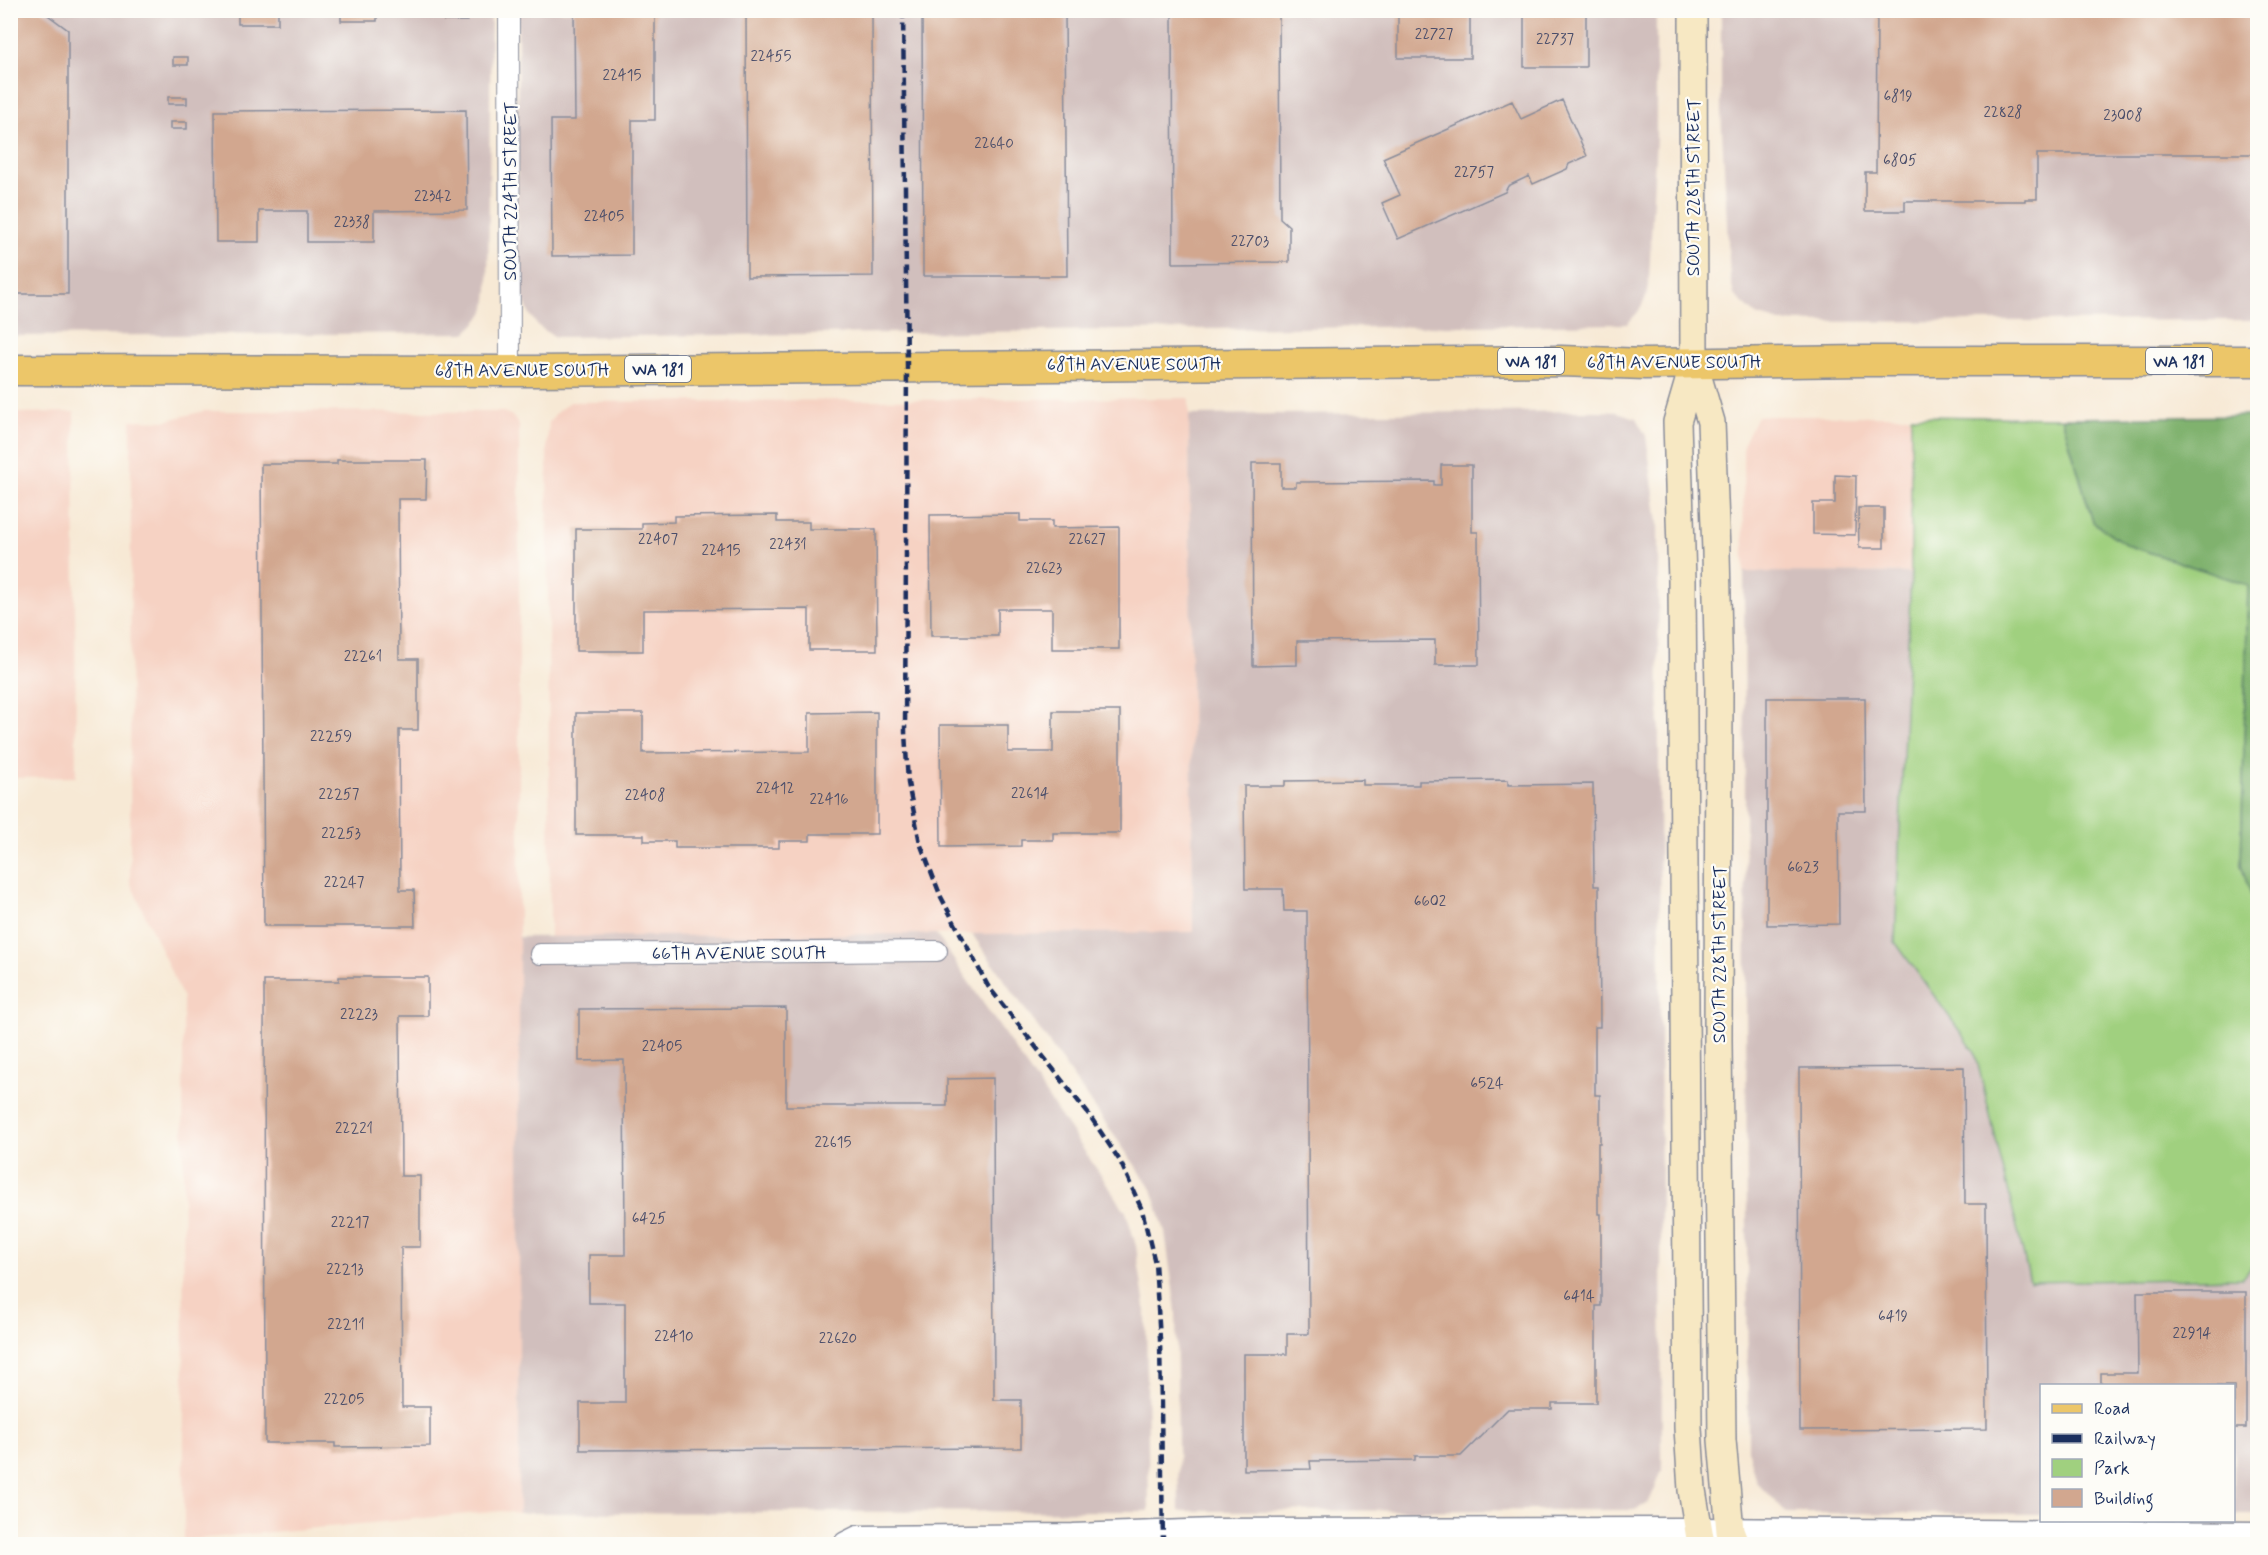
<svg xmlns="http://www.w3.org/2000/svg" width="2268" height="1555" font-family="Mynerve,sans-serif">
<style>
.built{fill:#f6d2c3}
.industrial{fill:#d1bfbd}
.green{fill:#a0d07f;stroke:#5e806e;stroke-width:1.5}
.forest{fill:#80b26e;stroke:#4e7066;stroke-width:1.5}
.building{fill:#d2a78f}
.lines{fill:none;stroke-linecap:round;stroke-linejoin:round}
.minor-casing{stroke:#898c9a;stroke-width:22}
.tertiary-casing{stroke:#898c9a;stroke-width:27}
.secondary-casing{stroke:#898c9a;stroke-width:30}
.primary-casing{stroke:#898c9a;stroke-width:33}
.minor{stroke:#fff;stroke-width:20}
.tertiary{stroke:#fff;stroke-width:24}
.secondary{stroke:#f7e8c3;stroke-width:27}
.primary{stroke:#ecc669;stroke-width:30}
.rail{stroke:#1b2f5e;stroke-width:4.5;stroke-dasharray:9 4.5;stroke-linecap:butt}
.labels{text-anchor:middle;stroke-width:4.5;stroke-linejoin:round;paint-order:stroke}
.number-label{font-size:15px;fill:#494d6a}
.shield{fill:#fdfcf7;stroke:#5f6c8c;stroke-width:1.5}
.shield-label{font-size:16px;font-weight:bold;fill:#1b2f5e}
.street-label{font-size:18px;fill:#1b2f5e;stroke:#fdfcf7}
</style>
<rect width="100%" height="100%" fill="#fdfcf7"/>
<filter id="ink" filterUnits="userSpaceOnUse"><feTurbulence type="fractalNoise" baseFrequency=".0167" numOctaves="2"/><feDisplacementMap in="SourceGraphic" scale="12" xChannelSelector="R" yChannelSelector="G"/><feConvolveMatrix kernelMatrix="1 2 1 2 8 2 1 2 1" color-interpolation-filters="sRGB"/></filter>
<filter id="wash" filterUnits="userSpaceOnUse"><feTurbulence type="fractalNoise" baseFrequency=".008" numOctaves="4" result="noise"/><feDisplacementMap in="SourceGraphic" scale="24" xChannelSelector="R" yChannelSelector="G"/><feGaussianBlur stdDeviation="1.35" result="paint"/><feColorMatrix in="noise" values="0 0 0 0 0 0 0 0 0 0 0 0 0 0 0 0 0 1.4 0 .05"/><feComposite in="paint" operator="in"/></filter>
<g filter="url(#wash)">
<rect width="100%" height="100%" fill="#f7e9d5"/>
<path class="built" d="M1189 398 1193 933 550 937 547 444 549 422 558 411 570 402Z
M204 411 504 412 512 416 519 425V1513L502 1511 184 1540 183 998 130 882 131 420 164 421Z
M74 412 76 777 11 778V413Z
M1757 416H1911V573L1744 572 1743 445Z"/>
<path class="industrial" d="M10 11H491L488 290 486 308 479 319 466 333 11 336Z
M518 11H1656V136L1649 278 1646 297 1638 312 1627 324 554 337 537 325 529 313 517 280Z
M1721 11H2257V320L1780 322 1756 315 1734 295 1730 278 1721 112Z
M1597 411 1617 412 1636 418 1646 436 1658 523 1662 1454V1470L1655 1489 1647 1504 1634 1510 1179 1511 1176 1311 1165 1232 1152 1189 972 934 1193 932 1189 415Z
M1744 572 1911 573 1895 942 1975 1052 2030 1282 2243 1278 2257 1259V1515H2234V1386H2042L2041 1514 1786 1513 1756 1482 1748 1452Z
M936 934 1126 1212 1136 1246 1146 1314 1149 1511 519 1513V937Z"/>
<path class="green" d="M1911 416 2062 418 2093 522 2127 545 2248 585 2241 865 2258 912V1259L2243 1278 2030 1282 1975 1052 1895 942 1911 573Z"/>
<path class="forest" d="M2257 416H2258L2257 912 2241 865 2248 585 2127 545 2093 522 2062 418Z"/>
<g id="blocks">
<path class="building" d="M10 10H41L68 30V294H10Z
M238 10H278V24H238Z
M341 10H377V21H341Z
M444 10H467V21H444Z
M574 10H655V120H632V255L552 256 551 120H575Z
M746 10H872L873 276 747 277Z
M922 10H1065L1067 276H923Z
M1172 10H1279L1280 218 1289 226V262L1173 263Z
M1398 10H1470V58H1398Z
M1524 10H1586V67H1524Z
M1877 10H2258V154H2037V199H2025V201H1905V211H1865V172H1876Z
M173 57H188V65H173Z
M168 97H187V104H168Z
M1562 100 1587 156 1569 164 1567 169 1533 184 1529 176 1508 186 1505 192 1398 239 1382 203 1400 195 1383 158 1512 101 1521 119Z
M466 110 467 210 374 211V242H307V211H259V242H216L215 111Z
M170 122H187V129H170Z
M337 460H427L426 499H398L399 659H418V730H399L400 890H414L415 926H264L261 464H337Z
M1252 463H1281V487H1296V482L1434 481V485H1441V465H1472V532H1478L1479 665H1435V640L1297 641V665L1253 666Z
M1835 475 1856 476 1855 535 1813 534V503H1835Z
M1858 508H1884V548H1859Z
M1020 514V521H1052V528L1119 527V649H1052V609H998V636H931L930 515Z
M777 515V522H809V529H876L877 650H809V609L643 610V651H576V529H642V523L674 522V516Z
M1767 698H1865L1866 811H1838L1839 924 1767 925Z
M1053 711H1120V833H1053V840H1021V846L941 847 940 725H1008V752H1053Z
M877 712V834H810V841H779V848H675V841H644V835H576V713H643V753L809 752V713Z
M1363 780V785H1419V781L1508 780V785L1593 784 1594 886H1599L1600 1027H1595V1095H1600V1143H1598V1214H1601V1306H1596V1403H1552V1409H1508L1461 1456H1415V1460L1310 1461 1311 1469 1244 1470V1354H1287V1334H1309L1307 911H1284L1283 889H1245L1244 786H1285V781Z
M339 977H428V1016H400L401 1176H420V1247H401L402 1407H430V1446L335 1447V1443H265L264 981H339Z
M786 1008V1106H947V1079L993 1078 994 1400H1021V1448L580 1450V1403H625V1303H589V1255H625L624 1060 579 1061V1009Z
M1964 1067 1965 1204H1986L1987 1429 1800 1430 1799 1068Z
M2137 1292H2246V1428H2234V1386H2101V1373H2138Z"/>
</g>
</g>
<g filter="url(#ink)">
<use href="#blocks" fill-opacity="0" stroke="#898c9a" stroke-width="1.5"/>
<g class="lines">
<g class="minor-casing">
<path id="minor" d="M509 10 510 371
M540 954 937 951"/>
</g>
<g class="tertiary-casing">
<path id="tertiary" d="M846 1544 858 1538 1073 1536 1215 1531 1698 1530 2258 1534"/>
</g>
<g class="secondary-casing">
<path id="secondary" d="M1693 10 1694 364 1711 422 1716 551 1719 687 1718 1040 1722 1440 1730 1531 1735 1544
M1694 364 1677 422 1682 580 1688 1428 1692 1490 1701 1544"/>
</g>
<g class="primary-casing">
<path id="primary" d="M10 370 535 371 1561 361 1645 364 1864 361H2258"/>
</g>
<use href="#minor" class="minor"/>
<use href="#tertiary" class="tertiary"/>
<use href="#secondary" class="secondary"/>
<use href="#primary" class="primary"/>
<path class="rail" d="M903 10 907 366 905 732 908 783 920 843 941 897 988 986 1090 1116 1120 1161 1142 1210 1155 1263 1160 1339 1163 1544"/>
</g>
</g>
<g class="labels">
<g class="number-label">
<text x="1434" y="39">22727</text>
<text x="1555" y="44">22737</text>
<text x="771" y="61">22455</text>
<text x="622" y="80">22415</text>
<text x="1898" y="101">6819</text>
<text x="2003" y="117">22828</text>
<text x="2123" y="120">23008</text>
<text x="994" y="148">22640</text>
<text x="1900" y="165">6805</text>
<text x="1474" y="177">22757</text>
<text x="433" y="201">22342</text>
<text x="604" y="221">22405</text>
<text x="352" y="227">22338</text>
<text x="1250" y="246">22703</text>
<text x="658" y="544">22407</text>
<text x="1087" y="544">22627</text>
<text x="788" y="549">22431</text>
<text x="721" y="555">22415</text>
<text x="1044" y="573">22623</text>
<text x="363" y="661">22261</text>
<text x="331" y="741">22259</text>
<text x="775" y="793">22412</text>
<text x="1030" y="798">22614</text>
<text x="339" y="799">22257</text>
<text x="645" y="800">22408</text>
<text x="829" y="804">22416</text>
<text x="341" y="838">22253</text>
<text x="1803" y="872">6623</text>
<text x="344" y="887">22247</text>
<text x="1430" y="906">6602</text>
<text x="359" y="1019">22223</text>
<text x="662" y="1051">22405</text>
<text x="1487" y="1088">6524</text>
<text x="354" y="1133">22221</text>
<text x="833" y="1147">22615</text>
<text x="649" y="1223">6425</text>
<text x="350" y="1227">22217</text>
<text x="345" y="1274">22213</text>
<text x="1579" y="1301">6414</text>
<text x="1893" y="1321">6419</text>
<text x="346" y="1329">22211</text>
<text x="2192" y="1338">22914</text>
<text x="674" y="1341">22410</text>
<text x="838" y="1343">22620</text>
<text x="344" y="1404">22205</text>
</g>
<g class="shield">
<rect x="1498" y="348" width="66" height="26" rx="4.5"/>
<rect x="2146" y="348" width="66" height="26" rx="4.5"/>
<rect x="625" y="356" width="66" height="26" rx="4.5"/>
</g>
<g class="shield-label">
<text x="1531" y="367">WA 181</text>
<text x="2179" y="367">WA 181</text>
<text x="658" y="375">WA 181</text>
</g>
<g class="street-label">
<text transform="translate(1693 187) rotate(-90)" y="6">SOUTH 228TH STREET</text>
<text transform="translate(510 191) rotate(-90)" y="6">SOUTH 224TH STREET</text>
<text x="1674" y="368">68TH AVENUE SOUTH</text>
<text x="1134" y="370">68TH AVENUE SOUTH</text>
<text x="522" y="376">68TH AVENUE SOUTH</text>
<text x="739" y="959">66TH AVENUE SOUTH</text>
<text transform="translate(1719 954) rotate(-90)" y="6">SOUTH 228TH STREET</text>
</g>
</g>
<rect width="2268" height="1555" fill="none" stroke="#fdfcf7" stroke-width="36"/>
<rect x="2040" y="1384" width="195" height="138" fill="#fdfcf7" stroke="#a3aaba" stroke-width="1.5"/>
<rect x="2052" y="1404" width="30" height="9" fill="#ecc669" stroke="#a3aaba" stroke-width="1.5"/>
<text x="2094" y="1414" font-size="18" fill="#1b2f5e">Road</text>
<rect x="2052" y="1434" width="30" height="9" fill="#1b2f5e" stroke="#a3aaba" stroke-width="1.5"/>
<text x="2094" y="1444" font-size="18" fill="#1b2f5e">Railway</text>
<rect x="2052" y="1459" width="30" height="18" fill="#a0d07f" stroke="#a3aaba" stroke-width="1.5"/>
<text x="2094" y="1474" font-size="18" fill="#1b2f5e">Park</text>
<rect x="2052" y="1489" width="30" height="18" fill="#d2a78f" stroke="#a3aaba" stroke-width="1.5"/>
<text x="2094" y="1504" font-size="18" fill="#1b2f5e">Building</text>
</svg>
